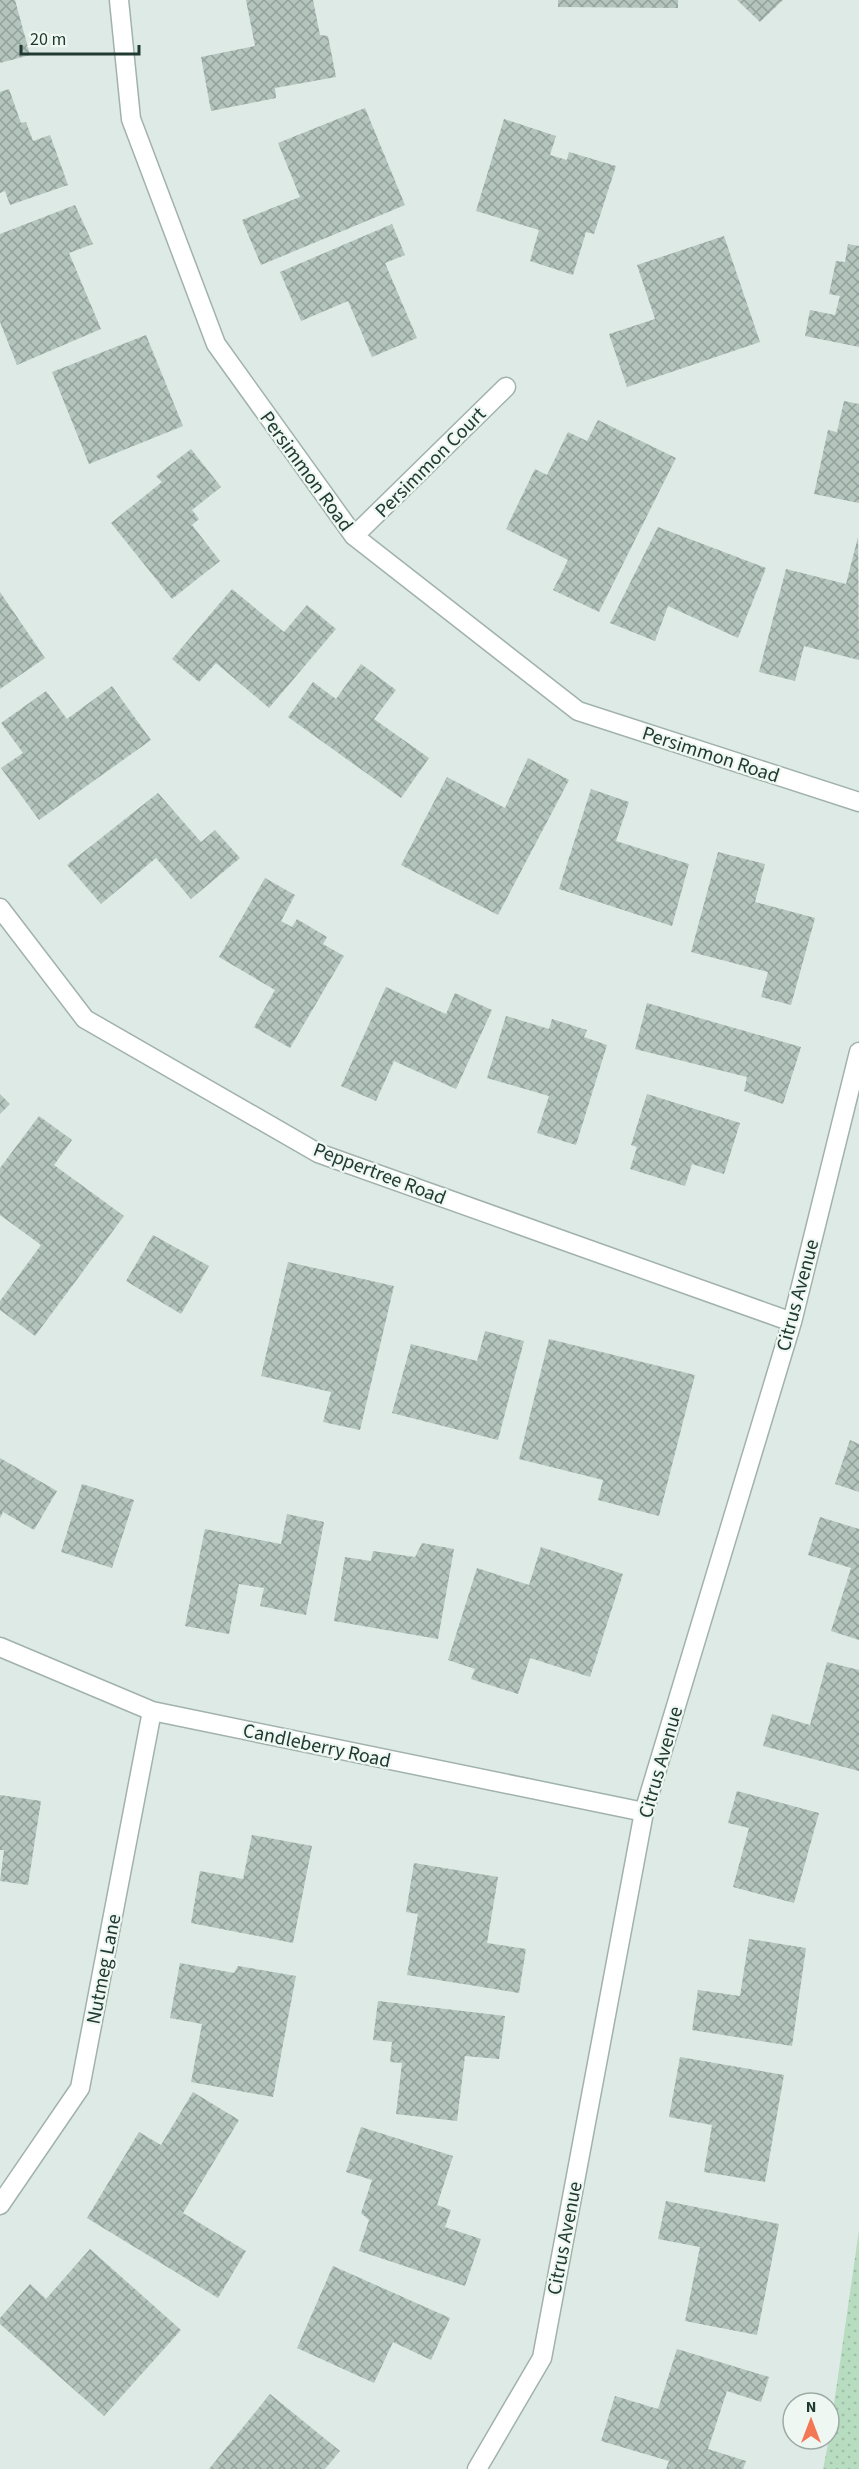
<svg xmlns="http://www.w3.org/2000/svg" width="859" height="2469" font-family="'Source Sans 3',sans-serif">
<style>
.grass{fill:url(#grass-dots)}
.building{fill:url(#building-cross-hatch)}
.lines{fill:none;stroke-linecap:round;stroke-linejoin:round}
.minor-casing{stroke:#a1b2ac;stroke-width:21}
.minor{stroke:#fff;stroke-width:18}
.labels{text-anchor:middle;stroke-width:4.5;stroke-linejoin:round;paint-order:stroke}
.street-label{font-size:20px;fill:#203a32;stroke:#eff7f3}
</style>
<defs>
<pattern id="grass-dots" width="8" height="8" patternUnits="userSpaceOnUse" patternTransform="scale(1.5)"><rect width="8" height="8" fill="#b7dcc0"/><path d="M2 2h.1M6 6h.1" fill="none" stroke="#9dbea5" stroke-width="1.8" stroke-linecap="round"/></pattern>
<pattern id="building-cross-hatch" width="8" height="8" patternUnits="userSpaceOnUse" patternTransform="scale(1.5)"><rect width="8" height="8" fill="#b4c5be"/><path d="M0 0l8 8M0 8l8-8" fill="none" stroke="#92a19b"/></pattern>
</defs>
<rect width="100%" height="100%" fill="#deeae5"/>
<path class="grass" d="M859 2230V2469H823L829 2439Z"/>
<path class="building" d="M0 0H15L30 55 0 63Z
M246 0H313L320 35 328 36 336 77 275 88 276 98 211 111 201 57 255 46Z
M558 0H678V8L558 7Z
M737 0H783L760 22Z
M9 89 21 123 26 122 33 141 50 135 68 185 10 205 5 191 0 193V92Z
M365 108 405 205 261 265 242 220 300 197 278 143Z
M504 119 556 136 550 155 567 160 569 152 616 166 594 234 586 232 573 275 530 261 539 230 476 211Z
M75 205 93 244 69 253 101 329 17 365 0 322V234Z
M392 224 405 255 385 263 417 338 372 357 348 301 301 321 280 272Z
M724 236 760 342 627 387 609 334 655 319 637 265Z
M848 244 859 246V347L805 336 810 310 835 315 840 296 829 294 836 261 845 262Z
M146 335 183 426 89 464 52 372Z
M844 401 859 404V503L814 494 828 430 837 432Z
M598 420 676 458 599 612 553 590 568 560 506 529 535 469 547 475 568 432 587 441Z
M191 449 221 487 192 510 199 519 192 525 220 561 172 599 111 523 162 482 156 476Z
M658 527 766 568 738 638 668 606 655 641 610 623Z
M858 537 859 660 804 646 795 681 759 672 786 569 846 584Z
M232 589 284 632 307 605 336 629 269 708 216 663 199 682 172 659Z
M0 592 45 658 0 689Z
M361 664 396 690 374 719 429 758 401 798 288 717 313 682 336 699Z
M112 686 151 740 39 820 1 768 23 753 1 723 46 691 67 719Z
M528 758 569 780 498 915 401 865 447 777 505 808Z
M591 789 629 802 616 841 689 864 672 926 559 889Z
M158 793 201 842 215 830 240 858 191 899 156 858 101 904 67 865Z
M718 852 765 864 755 902 815 918 791 1005 761 997 768 972 691 952Z
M265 878 295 895 281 921 292 927 297 919 327 937 323 944 344 956 290 1048 254 1027 275 990 219 957Z
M386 987 446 1014 455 993 492 1010 456 1089 394 1061 376 1101 341 1086Z
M647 1003 801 1047 783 1104 744 1091 747 1077 635 1049Z
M506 1016 549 1029 552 1019 587 1030 584 1037 607 1045 576 1145 537 1133 549 1096 487 1078Z
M0 1094 10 1104 0 1114Z
M647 1094 740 1123 724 1174 692 1164 685 1186 630 1169 637 1147 631 1145Z
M39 1116 72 1140 54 1165 124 1216 35 1336 0 1310V1301L41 1245 0 1215V1168Z
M153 1235 209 1266 181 1314 126 1281Z
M288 1262 394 1286 360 1430 323 1422 331 1392 261 1376Z
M485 1331 524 1341 498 1440 392 1413 411 1344 477 1361Z
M549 1339 695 1375 659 1516 598 1500 603 1480 519 1459Z
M850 1440 859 1444V1492L835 1484Z
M0 1458 57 1491 34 1530 3 1512 0 1518Z
M82 1484 134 1500 112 1568 61 1552Z
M287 1514 324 1522 306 1615 260 1606 264 1588 239 1584 229 1634 185 1626 205 1529 281 1544Z
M820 1517 859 1529V1640L831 1631 851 1568 808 1555Z
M422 1543 454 1549 438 1639 334 1621 345 1557 371 1561 373 1551 415 1557Z
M541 1547 623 1574 590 1677 530 1658 518 1694 471 1679 475 1669 448 1660 477 1568 529 1585Z
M827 1662 859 1670V1771L763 1746 772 1714 810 1725Z
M737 1791 819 1813 794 1903 733 1887 749 1828 728 1823Z
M0 1795 41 1801 28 1885 0 1881 4 1850H0Z
M252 1835 312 1846 293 1943 191 1923 200 1871 243 1879Z
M414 1863 498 1877 487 1943 526 1949 519 1993 407 1975 418 1914 406 1912Z
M749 1939 806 1948 792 2046 692 2030 698 1990 740 1996Z
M180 1963 234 1973 238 1966 296 1976 273 2097 191 2082 202 2024 170 2018Z
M378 2001 505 2016 499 2059 465 2056 457 2121 396 2114 402 2063 390 2062 392 2042 373 2040Z
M680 2057 784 2075 765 2182 704 2172 712 2125 669 2117Z
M193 2092 239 2120 183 2213 246 2251 218 2298 87 2218 139 2132 161 2145Z
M361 2127 453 2156 437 2205 451 2210 445 2227 481 2239 465 2286 359 2251 369 2220 361 2213 372 2180 346 2172Z
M666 2201 779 2224 757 2335 685 2321 700 2247 658 2239Z
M90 2249 181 2330 104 2416 0 2324V2318L30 2284 46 2299Z
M333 2266 450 2318 431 2360 393 2342 374 2383 297 2348Z
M677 2349 769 2377 761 2402 727 2391 708 2449 746 2461 743 2469H666L669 2461 601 2441 615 2396 658 2409Z
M270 2394 340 2451 325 2469H209Z"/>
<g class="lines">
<g class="minor-casing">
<path id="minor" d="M119 0 131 119 216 344 354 536 578 711 859 802
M354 536 506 387
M0 908 85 1019 318 1153 792 1322
M0 1647 152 1711 644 1812
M0 2205 80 2088 152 1711
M477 2469 542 2358 644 1812 792 1322 859 1052"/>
</g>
<use href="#minor" class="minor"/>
</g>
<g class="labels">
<g class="street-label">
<text transform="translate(430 462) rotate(-45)" y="7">Persimmon Court</text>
<text transform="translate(307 471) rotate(54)" y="7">Persimmon Road</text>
<text transform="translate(711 754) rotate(18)" y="7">Persimmon Road</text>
<text transform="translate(380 1173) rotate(21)" y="7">Peppertree Road</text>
<text transform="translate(797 1295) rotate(-75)" y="7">Citrus Avenue</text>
<text transform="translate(317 1745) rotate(12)" y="7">Candleberry Road</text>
<text transform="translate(660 1762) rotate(-74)" y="7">Citrus Avenue</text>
<text transform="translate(103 1969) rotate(-79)" y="7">Nutmeg Lane</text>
<text transform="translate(564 2238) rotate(-79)" y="7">Citrus Avenue</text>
</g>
</g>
<g transform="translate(811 2421)"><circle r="28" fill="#eff7f3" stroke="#9caba6" stroke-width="1.5"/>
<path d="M0-4.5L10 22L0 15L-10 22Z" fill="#f37753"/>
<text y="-9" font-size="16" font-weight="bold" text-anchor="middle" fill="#203a32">N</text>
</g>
<path d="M21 45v9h118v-9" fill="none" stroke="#203a32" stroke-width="3"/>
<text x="30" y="45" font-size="18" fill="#203a32" stroke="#eff7f3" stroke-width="4.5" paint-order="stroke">20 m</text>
</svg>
